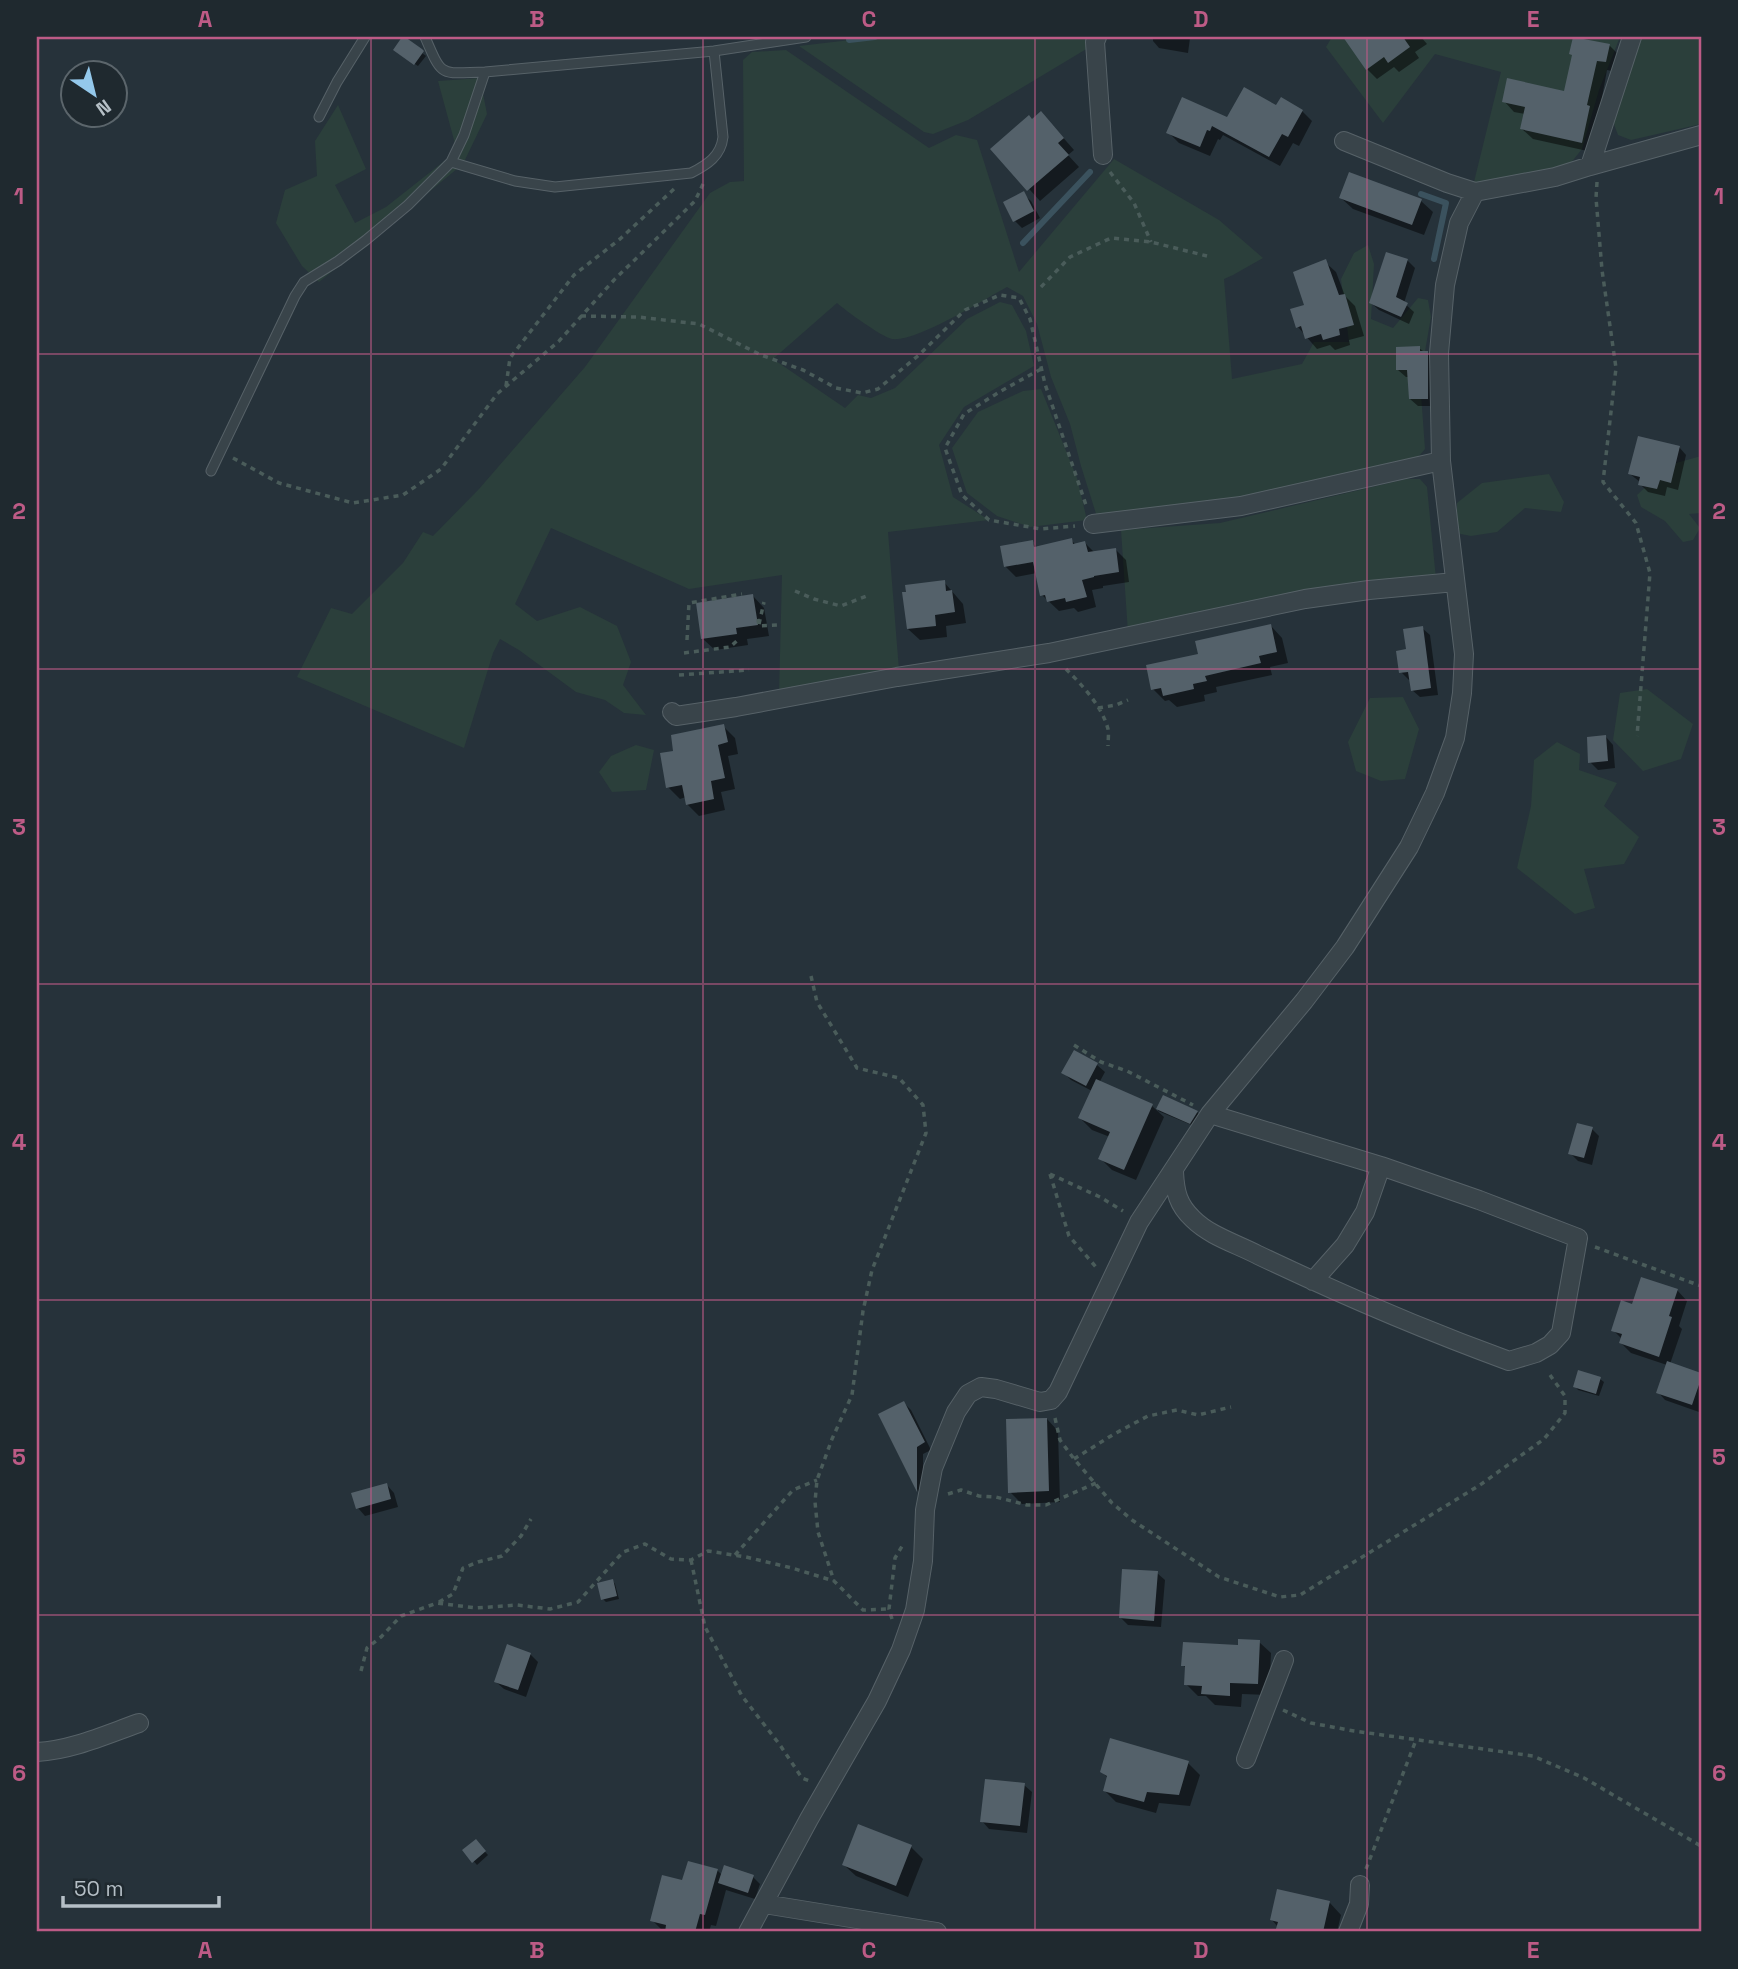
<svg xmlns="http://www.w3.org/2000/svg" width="1738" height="1969" font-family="'Space Grotesk',sans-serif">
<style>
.green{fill:#2b3f3b}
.shadow{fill:#0007}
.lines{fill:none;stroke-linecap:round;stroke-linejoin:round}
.stream{stroke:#3b525e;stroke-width:6}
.building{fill:#54616a}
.service-casing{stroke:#576268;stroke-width:11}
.minor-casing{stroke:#576268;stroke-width:20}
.path{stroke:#4a5c5a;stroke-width:3.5;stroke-dasharray:5 5;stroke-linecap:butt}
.service{stroke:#39444a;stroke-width:9}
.minor{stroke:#39444a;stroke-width:18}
.grid{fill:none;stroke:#bd5b86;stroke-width:2;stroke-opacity:0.55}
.neatline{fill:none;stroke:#bd5b86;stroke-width:2.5}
.grid-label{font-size:23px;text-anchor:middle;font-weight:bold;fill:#bd5b86}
</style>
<rect width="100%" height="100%" fill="#26323a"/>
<path class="green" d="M876 37H1090L1088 48 968 120 933 134 924 132 799 46Z
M1332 37H1620L1599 90 1582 149 1570 164 1473 186 1501 72 1435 54 1383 123 1326 47Z
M1639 37H1701V124L1631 140 1618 135 1611 116Z
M786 50 929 148 956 135 977 140 1019 272 1114 159 1219 220 1263 258 1233 275 1224 279 1232 379 1302 364 1314 342H1349L1341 279 1354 253 1368 245 1374 264 1371 319 1393 328 1418 298 1428 300 1431 317 1420 380 1425 449 1418 457 1335 480 1228 506 1098 520 1081 466 1070 424 1051 377 1037 324 1023 296 1007 287C983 300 917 342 892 339 882 337 846 311 837 303L773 359 845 408 858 395 871 398 895 388 967 319 1000 302 1012 305 1026 331 1034 366 964 407 939 445 953 497 989 520 888 532 899 670 779 694 782 575 689 589 551 528 515 604 537 621 580 607 617 626 631 662 623 685 646 715 624 713 605 700 576 692 519 650 500 639 493 653 464 748 297 677 331 608 352 614 403 563 423 532 433 536 479 489 585 367 710 193 730 182 744 181 743 60 752 52Z
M480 78 487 114 463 164 319 282 302 266 276 223 285 190 317 176 315 141 338 105 366 169 335 185 355 223 386 207 457 151 438 81Z
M1041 389 1077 478 1087 520 1030 527 997 516 967 493 952 448 978 412 1023 391Z
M1701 456V513L1689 514 1700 528 1693 540 1683 542 1665 521 1641 507 1637 495 1669 465Z
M1549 474 1564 502 1561 512 1525 508 1497 532 1471 536 1456 533 1457 503 1482 483Z
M1406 479H1420L1427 487 1436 579 1128 633 1121 530 1220 523Z
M1647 689 1693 724 1681 759 1643 771 1613 740 1620 693Z
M1403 697 1419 729 1405 779 1381 781 1356 771 1348 742 1370 698Z
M1557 742 1580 754 1579 770 1617 783 1604 806 1639 837 1624 864 1584 869 1595 908 1575 914 1517 868 1531 806 1534 760Z
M636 745 654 750 646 790 612 792 599 772 611 756Z"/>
<path class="shadow" d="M1153 37H1195V39L1190 38 1188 53 1159 48 1153 41Z
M1345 37H1421L1427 44 1415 52 1419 58 1399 72 1394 67 1377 79 1367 69Z
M1609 45 1620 56 1616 72 1607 70 1592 152 1533 139 1522 129 1525 114 1514 112 1504 101 1566 93 1574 56Z
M398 53H422L426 56 418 66Z
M1277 107 1302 111 1312 121 1299 146 1293 143 1280 166 1223 135 1220 140 1218 139 1210 156 1179 143 1168 132Z
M1032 121 1052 125 1074 150 1068 155 1079 167 1040 201 993 149Z
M1023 194 1031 201 1040 218 1022 228 1015 221Z
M1341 198 1421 201 1433 212 1424 235 1353 209Z
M1407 260 1415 268 1404 303 1414 312 1409 324 1379 310 1371 303Z
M1325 262 1336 272 1345 296 1355 306 1364 336 1349 340 1350 345 1335 350 1330 345 1317 349 1298 327Z
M1419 348 1435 360V406H1418L1410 399 1409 377H1406L1398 370Z
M1679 447 1686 455 1678 490 1667 487 1665 496 1648 492 1640 484V482L1630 474Z
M1071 540 1076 545 1085 543 1094 552 1115 549 1126 560 1129 582 1103 586V588L1092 590 1096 607 1078 612 1074 608 1059 611 1042 595 1037 573 1016 577 1005 566 1032 542 1038 548Z
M944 582 963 604 966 623 946 626 947 637 920 640 908 629Z
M753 596 764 608 769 636 747 639 748 645 715 650 703 639Z
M1271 626 1282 638 1288 663 1270 667 1272 675 1216 687 1217 692 1204 695 1205 701 1177 707 1169 700 1165 701 1153 689 1200 655Z
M1422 628 1430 635 1438 695 1420 697 1412 690 1411 679 1409 680 1401 672 1408 651Z
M723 726 735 738 738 754 728 756 735 789 721 792 725 810 699 816 687 804 686 797 680 799 668 787 675 752Z
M1606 737 1613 745 1615 768 1598 770 1590 762Z
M1074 1053 1097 1065 1105 1072 1099 1083 1152 1106 1164 1117 1136 1180 1112 1170 1100 1158 1110 1137 1092 1130 1080 1118 1092 1091 1071 1080 1064 1073Z
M1164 1097 1197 1112 1200 1115 1194 1126 1158 1111Z
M1592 1129 1599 1136 1592 1165 1578 1161 1570 1153Z
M1677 1290 1687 1301 1679 1326 1682 1329 1670 1364 1701 1375V1407L1699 1412 1665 1400 1658 1392 1667 1365 1631 1353 1621 1343 1622 1339 1613 1330 1633 1306Z
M1600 1379 1604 1382 1599 1396 1578 1390 1575 1386Z
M904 1403 911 1410 931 1450 923 1454V1495L918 1491 880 1415Z
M1047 1419 1058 1431 1060 1502 1022 1504 1010 1492Z
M387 1485 394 1493 398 1507 365 1516 358 1508Z
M1157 1573 1165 1580 1161 1627 1128 1625 1121 1618Z
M612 1580 615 1584 619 1599 606 1602 603 1599Z
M1259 1642 1271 1653 1269 1695 1242 1694 1241 1707 1215 1705 1206 1696H1198L1186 1684 1187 1669 1183 1665Z
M530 1654 538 1662 526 1697 504 1689 496 1682Z
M1188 1763 1200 1775 1190 1806 1159 1803 1156 1813 1116 1802 1105 1791 1108 1778 1102 1772Z
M1024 1785 1032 1792 1027 1833 989 1829 982 1821Z
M859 1827 911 1847 923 1859 908 1897 856 1876 844 1865Z
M475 1841 488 1855 477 1865 464 1850Z
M717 1870 722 1875 753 1877 760 1884 755 1899 726 1890 716 1926 711 1925 709 1932H664L652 1920 684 1882Z
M1330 1903 1341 1915 1337 1932H1277L1278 1927 1272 1920Z"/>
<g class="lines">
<path class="stream" d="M849 40 875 37
M1421 194 1446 203 1434 259
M1023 243 1090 172"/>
</g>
<path class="building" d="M402 37H405L422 49 424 51 414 65 393 50Z
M1343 37H1403L1410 47 1388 63 1384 57 1366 70Z
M1573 37 1610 44 1606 62 1597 61 1587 105 1590 106 1582 143 1520 129 1525 107 1502 102 1507 78 1564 91 1572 55 1569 54Z
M1244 87 1276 105 1281 97 1303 110 1288 137 1282 134 1269 157 1212 126 1210 131 1207 130 1200 147 1166 133 1182 97 1227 117Z
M1041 111 1064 138 1058 143 1069 155 1027 191 990 149 1029 115 1032 119Z
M1349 172 1422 199 1412 225 1339 198Z
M1024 191 1034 211 1013 222 1003 202Z
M1386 252 1408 259 1396 297 1408 303 1401 317 1369 303Z
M1326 259 1339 295 1345 294 1354 325 1339 329 1340 335 1323 340 1321 334 1305 339 1301 326 1296 328 1290 309 1304 305 1293 272Z
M1420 346V351H1428V399H1409L1407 370H1396V347Z
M1638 436 1680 446 1671 483 1660 480 1657 489 1638 485 1640 477 1628 474Z
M1072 538 1073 544 1085 541 1088 552 1116 548 1119 572 1094 576V577L1082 580 1087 597 1066 602 1065 598 1047 602 1045 595 1040 596 1033 562 1004 567 1000 546 1033 540 1034 547Z
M945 580 946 591 952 590 955 612 935 615 936 626 907 629 902 592H906L905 585Z
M753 594 758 625 736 628 737 634 701 639 696 603Z
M1271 624 1277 652 1259 656 1261 663 1205 676 1207 681 1193 684 1194 689 1163 696 1161 688 1151 690 1146 665 1198 654 1195 641Z
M1423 626 1431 688 1411 691 1408 672 1399 673 1396 651 1406 649 1403 629Z
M724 724 728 742 718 745 725 778 711 781 714 799 686 805 682 785 666 788 660 753 673 751 671 735Z
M1606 735 1608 761 1588 763 1587 737Z
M1074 1050 1098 1063 1086 1086 1061 1073Z
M1096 1079 1153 1104 1124 1170 1098 1159 1110 1132 1078 1118Z
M1163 1095 1198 1111 1190 1124 1156 1109Z
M1577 1123 1593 1127 1584 1158 1568 1154Z
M1641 1277 1678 1289 1669 1316 1672 1317 1659 1357 1619 1343 1622 1334 1611 1331 1621 1300 1632 1304Z
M1667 1361 1701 1373V1379L1692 1405 1656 1393Z
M1578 1370 1601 1377 1596 1394 1573 1387Z
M904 1401 925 1442 917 1447V1492L878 1414Z
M1047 1418 1049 1491 1008 1493 1006 1419Z
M387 1483 391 1499 356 1509 351 1493Z
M1122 1569 1158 1571 1154 1621 1119 1618Z
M613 1579 617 1596 601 1600 597 1583Z
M1238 1639 1260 1640 1258 1684 1230 1683V1696L1201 1694 1202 1686 1184 1685 1185 1666H1181L1183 1642 1238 1645Z
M507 1644 531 1653 518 1690 494 1682Z
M1110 1738 1189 1761 1179 1795 1147 1792 1144 1802 1103 1791 1107 1776 1100 1772Z
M985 1779 1025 1783 1020 1826 980 1822Z
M858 1824 912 1845 896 1886 842 1865Z
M476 1839 486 1851 472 1863 462 1850Z
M688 1861 718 1869 705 1915 700 1914 695 1932H665L666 1925 650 1921 662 1875 682 1880Z
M724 1865 754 1875 748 1893 718 1883Z
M1277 1889 1330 1901 1323 1932H1275L1278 1922 1270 1920Z"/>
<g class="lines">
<g class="service-casing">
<path id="service" d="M425 37C443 79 440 73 485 72L714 51 806 37
M319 117 337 82 365 37
M451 162 515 181 555 187 691 173C707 165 721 156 723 137L714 51
M211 471 295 296 304 282 338 261 366 240 408 205 451 162 464 135 485 72"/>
</g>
<g class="minor-casing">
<path id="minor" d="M1097 37 1095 42 1103 155
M1344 141 1447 183 1475 192
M1590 166 1701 135
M1093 524 1241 506 1441 461
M672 712 676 716 736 707 897 677 1049 653 1305 599 1369 590 1455 582
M1174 1172C1175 1192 1178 1205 1193 1219 1210 1236 1237 1244 1258 1255 1340 1294 1424 1330 1509 1361L1536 1353 1550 1345 1561 1333 1578 1238 1479 1200 1381 1166 1210 1114
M1313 1281 1345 1245 1365 1212 1381 1166
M37 1752C72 1750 105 1735 139 1723
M1246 1759 1284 1660
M764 1904 937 1932
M748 1932 809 1819 877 1701 901 1650 915 1610 923 1561 925 1510 933 1468 956 1412 968 1394 981 1387 996 1389 1040 1402 1051 1400 1058 1392 1139 1222 1210 1114 1304 1001 1345 947 1409 847 1435 793 1455 738 1462 693 1464 654 1441 461 1439 353 1445 285 1459 223 1475 192 1555 177 1590 166 1632 37
M1348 1932 1359 1904 1360 1885"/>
</g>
<path class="path" d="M1110 172 1134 203 1151 242
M1597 182 1596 198 1602 270 1616 368 1603 482 1636 523 1650 573 1637 736
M1041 287 1070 257 1111 238 1151 242 1207 256
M581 316 638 317 699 324 761 355 803 370 836 388 862 393 878 389 919 355 965 310 1000 295 1019 298 1030 319 1045 384 1087 508
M1041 369 1001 391 964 414 945 448 962 495 989 520 1041 529 1075 526
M506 386 510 358 574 275 620 239 674 189
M233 458 279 483 353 503 403 495 441 469 497 394 559 341 614 280 695 201 703 184
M795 591 814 599 841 606 869 595
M758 619 759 626 779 625
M759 624 764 602
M687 640 689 603 742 594
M684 653 730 647 739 639
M1066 669C1082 685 1102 706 1108 729 1109 734 1108 741 1108 746
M679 675 749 670
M1098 708 1116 705 1128 700
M811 976 817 1002 857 1068 899 1078 923 1105 926 1133 872 1270 863 1311 852 1395 832 1439 817 1480 815 1502 818 1532 834 1581
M1074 1045 1101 1062 1127 1071 1193 1105
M1050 1174 1069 1236 1096 1267
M1050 1174 1100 1197 1123 1211
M1595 1247 1701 1286
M1055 1418 1060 1440 1074 1459 1112 1503 1132 1520 1219 1577 1280 1597 1300 1595 1480 1485 1544 1439 1565 1413V1396L1550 1375
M1074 1459 1114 1434 1148 1416 1177 1410 1198 1415 1231 1407
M948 1494 961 1490 979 1496 996 1497 1027 1505H1046L1096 1483
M735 1555 793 1490 817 1480
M691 1560 705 1627 742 1696 780 1745 802 1778 810 1781
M439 1602 453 1594 463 1568 478 1562 502 1556 521 1536 531 1519
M892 1619 889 1609 895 1558 904 1543
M361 1671 367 1648 381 1637 401 1616 437 1603 476 1608 517 1605 550 1609 578 1602 623 1552 645 1544 671 1559 691 1560 708 1551 746 1557 792 1568 834 1581 863 1610 889 1609
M1283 1710 1311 1723 1354 1731 1533 1756 1584 1778 1701 1846
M1366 1869 1416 1740"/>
<use href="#service" class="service"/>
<use href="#minor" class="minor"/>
</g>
<path class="grid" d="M371 37V1932M703 37V1932M1035 37V1932M1367 37V1932M37 354H1701M37 669H1701M37 984H1701M37 1300H1701M37 1615H1701"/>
<rect width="1738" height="1969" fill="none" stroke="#1f292f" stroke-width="77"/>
<g transform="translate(94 94) rotate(145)"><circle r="33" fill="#1f292f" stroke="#5b656b" stroke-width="2"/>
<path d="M0-5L12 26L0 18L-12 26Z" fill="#94c8eb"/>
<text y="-10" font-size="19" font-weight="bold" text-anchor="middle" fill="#b5bfc6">N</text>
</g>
<path d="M63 1896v10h156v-10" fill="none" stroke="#b5bfc6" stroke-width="3.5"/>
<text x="74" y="1896" font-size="21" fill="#b5bfc6" stroke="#1f292f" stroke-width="5" paint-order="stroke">50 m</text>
<rect x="38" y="38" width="1662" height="1892" class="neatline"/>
<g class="grid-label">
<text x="205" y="27">A</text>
<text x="537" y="27">B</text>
<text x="869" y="27">C</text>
<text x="1201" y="27">D</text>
<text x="1533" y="27">E</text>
<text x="19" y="204">1</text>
<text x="1719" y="204">1</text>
<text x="19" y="519">2</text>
<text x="1719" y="519">2</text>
<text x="19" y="835">3</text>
<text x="1719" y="835">3</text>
<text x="19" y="1150">4</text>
<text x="1719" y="1150">4</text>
<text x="19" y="1465">5</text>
<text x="1719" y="1465">5</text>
<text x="19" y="1781">6</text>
<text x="1719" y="1781">6</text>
<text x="205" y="1958">A</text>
<text x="537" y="1958">B</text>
<text x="869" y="1958">C</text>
<text x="1201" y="1958">D</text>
<text x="1533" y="1958">E</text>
</g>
</svg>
